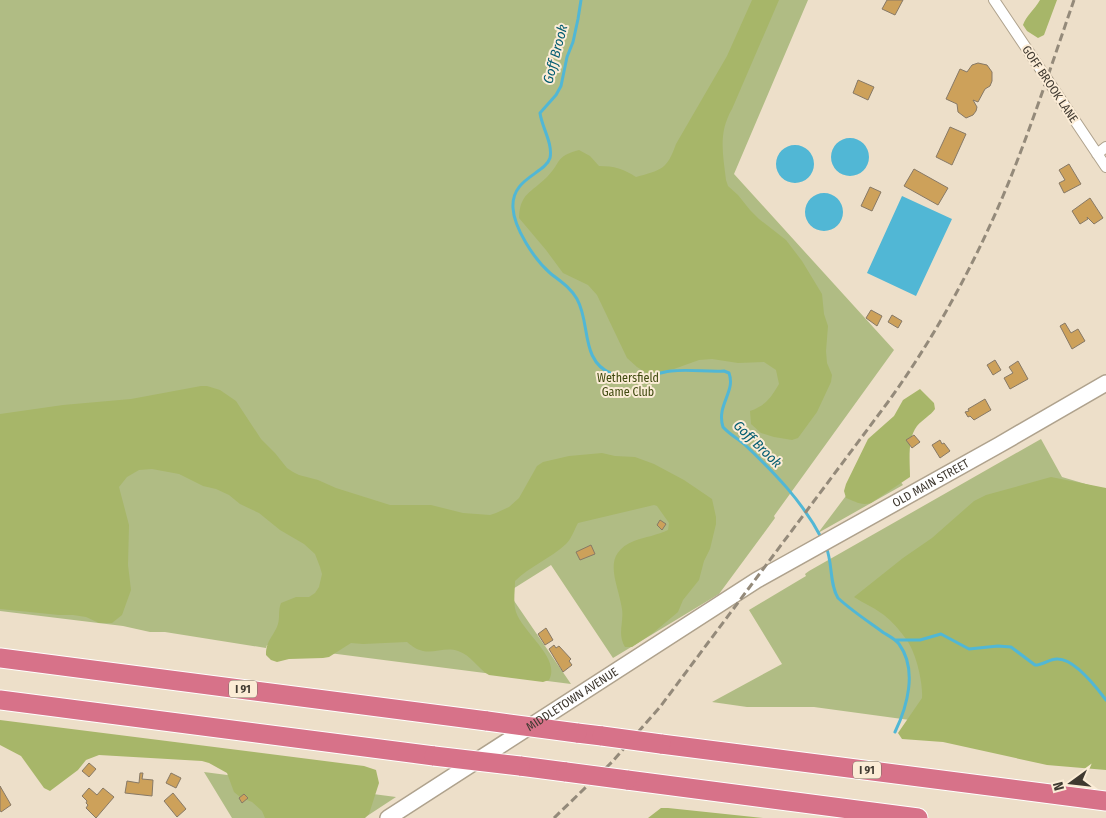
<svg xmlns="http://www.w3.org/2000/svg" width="1106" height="818" font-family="'Fira Sans Condensed',sans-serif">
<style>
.green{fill:#b0bc84}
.forest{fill:#a7b669}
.water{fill:#51b7d5}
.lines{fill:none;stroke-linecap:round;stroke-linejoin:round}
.stream{stroke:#51b7d5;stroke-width:3}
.building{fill:#cda15a;stroke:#877966}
.street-casing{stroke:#afa28d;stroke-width:12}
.secondary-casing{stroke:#afa28d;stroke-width:18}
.highway-casing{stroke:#fff;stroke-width:21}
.street{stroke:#fff;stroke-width:10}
.secondary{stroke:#fff;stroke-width:15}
.highway{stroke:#d77289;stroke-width:19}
.rail{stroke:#948a7a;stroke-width:3;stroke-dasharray:8 4;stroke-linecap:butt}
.highway-bridge-casing{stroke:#fff;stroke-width:21;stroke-linecap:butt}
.highway-bridge{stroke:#d77289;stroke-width:19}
.labels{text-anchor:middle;stroke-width:4;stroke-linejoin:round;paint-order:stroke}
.shield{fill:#fbecd6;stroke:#776f62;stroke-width:1}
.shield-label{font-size:11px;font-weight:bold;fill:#3f3930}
.street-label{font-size:12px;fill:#3f3930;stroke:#fbecd6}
.park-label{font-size:12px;fill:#414b11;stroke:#fbecd6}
.water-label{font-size:14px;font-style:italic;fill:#035c71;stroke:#fbecd6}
</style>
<rect width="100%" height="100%" fill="#eddfc9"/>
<path class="green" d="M0 0H808L734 174 894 350 774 516 775 518 719 594 613 658 551 565 508 592 571 684 267 645 266 648 165 632H150L123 626 0 611Z
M1041 439 1062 477 1106 490 917 721 814 707H747L712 702 782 664 749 610 806 576 805 574 809 571Z
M879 452 903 485 818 533Z
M204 772 396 797 364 818H232Z"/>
<path class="forest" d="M752 0H779L732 109C718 133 723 154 726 180L728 186 738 195 750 210 759 219 786 240 802 261 822 294 824 314 828 326 826 351 827 363 832 375 831 382 817 412 798 438 792 440 774 437 761 433 751 424 750 411C766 405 770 399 779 384L776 370 764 362 738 363 712 359 699 360 674 369 648 374 637 367 627 358 597 295 588 285 563 273 546 250 519 218C520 193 531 193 547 177 562 162 554 157 579 150L590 156 599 166C614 166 624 169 636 177 661 170 667 170 676 144L727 56Z
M1040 0H1057L1044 35 1038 38 1027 31 1023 25C1026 16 1035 9 1040 0Z
M201 386H207L220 390 236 401 261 439 275 453 287 468 293 472 299 475 318 480 336 488 390 505H431L463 513 490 515 496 513 509 507 519 498 537 466 543 462 569 456 602 453 615 456 635 457 654 464 684 480 712 499 716 517V524L710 549 704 561 699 580 683 600 678 612 653 633 632 647H625C617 634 624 623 622 609 618 582 600 555 634 541 645 537 658 535 668 530L669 523 657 506 654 505 578 523C574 530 572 538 566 544 550 559 530 566 515 581 515 591 513 603 516 612 523 633 561 658 549 680L543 682 489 675C478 669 471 655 458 651 445 646 432 655 420 650 415 649 411 645 407 642L363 644 351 643 329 657 323 658 289 659 277 662 271 660 266 655C266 640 274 636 278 624 280 617 278 610 281 603L296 597H309L315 593 319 587 322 574 320 567 315 554 304 544 280 530 259 513 240 504 229 495 216 489 203 486 179 474 152 469 139 470 127 477 119 487 129 525 128 565 131 590 122 615 112 623H99L86 617 73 615H59L0 609V414L63 405 131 399Z
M920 389 934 403 935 409C930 416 923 419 917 426 907 439 910 462 910 477L871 503C860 506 855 501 846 498L844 491 846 484 868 439 894 416 903 400Z
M1051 477 1106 488V770L1047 765 943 742 902 739 898 733 922 698C923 686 918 663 913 652 910 641 891 619 881 613 873 607 863 603 854 597L903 558 932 538 974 501 986 495Z
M0 720 364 766 376 770 379 783 369 814 365 818H265L262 811 252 802 240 797 234 792 227 773 209 763 202 761 99 755 86 760 78 770 50 791 44 788 21 756 0 745Z
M661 808H668L763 818H648Z"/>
<path class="water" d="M831 157a19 19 0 1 1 38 0a19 19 0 1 1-38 0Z
M776 164a19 19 0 1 1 38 0a19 19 0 1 1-38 0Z
M805 212a19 19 0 1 1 38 0a19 19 0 1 1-38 0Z
M902 196 952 219 916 296 867 273Z"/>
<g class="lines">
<path class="stream" d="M581 0 578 19 573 42 567 57 561 86 556 95 540 113C542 128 553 143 550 158 545 174 511 178 513 208 514 228 534 259 550 273 560 281 570 287 577 299 591 324 580 361 612 374 637 384 648 374 671 371 689 369 707 372 724 371L729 373C736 392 716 405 723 427 729 434 737 438 744 444 774 472 803 502 822 539
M826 547C833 563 829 583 838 598 852 611 869 622 884 633 889 636 895 639 899 644 918 670 907 707 895 732
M896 640H920L941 634 969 649 998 646 1011 647 1035 665C1044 665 1050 658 1058 659 1074 659 1097 688 1106 700"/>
</g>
<path class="building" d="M887 0H903L895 15 882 9Z
M978 63 987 65 992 72V81L990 86 985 89 978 102 973 100 977 107 976 111 973 115 966 118 958 112 957 104 946 99 960 69 967 72 972 65Z
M858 80 874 87 868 100 853 93Z
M950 127 966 134 952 165 936 157Z
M1069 164 1081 184 1064 193 1059 183 1065 180 1059 170Z
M914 169 948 188 938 205 904 186Z
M870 187 881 192 872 211 861 206Z
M1090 198 1103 218 1094 224 1087 217 1088 219 1080 224 1072 211Z
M871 310 882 316 877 326 866 318Z
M892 315 902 321 898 328 888 322Z
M1065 323 1071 333 1078 329 1085 341 1072 349 1060 326Z
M995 360 1001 370 993 375 987 365Z
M1018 361 1028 379 1010 389 1004 378 1013 373 1009 367Z
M985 399 991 410 974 420 970 416 968 417 965 412 969 411 968 409Z
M914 435 920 442 912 448 906 440Z
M940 440 942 444 944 443 950 451 940 458 932 445Z
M660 520 666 524 662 530 657 525Z
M591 545 595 554 580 560 576 552Z
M546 628 553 640 545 645 538 634Z
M554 645 556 648 559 646 571 659 569 661 572 665 563 672 549 649Z
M89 763 96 769 89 777 82 771Z
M140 773H143L142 779 153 780 152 796 125 793 127 781 139 783Z
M171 773 181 778 176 788 166 783Z
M0 786 11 805 1 812 0 810Z
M89 788 97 795 103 788 114 797 96 818 86 808 88 805 86 803 87 801 82 796Z
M173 793 186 809 177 817 164 801Z
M244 794 248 798 242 803 239 798Z"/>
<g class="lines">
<g class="street-casing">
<path id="street" d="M994 0 1106 167
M1097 154 1106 147"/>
</g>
<g class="secondary-casing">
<g id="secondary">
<path id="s1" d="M388 818 757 580 999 445 1106 383"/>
</g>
</g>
<g class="highway-casing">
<path id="highway" d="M0 658 487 721
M0 700 434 756
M577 733 602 736
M661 744 1106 801
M520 766 566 772
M627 780 918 818"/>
</g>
<use href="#street" class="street"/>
<use href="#secondary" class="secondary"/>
<use href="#highway" class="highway"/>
<path class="rail" d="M554 818 612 762 660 707 888 402C934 338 972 269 1003 196 1030 132 1051 66 1074 0"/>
<g class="highway-bridge-casing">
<path id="highway-bridge" d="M487 721 577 733
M602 736 661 744
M434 756 520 766
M566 772 627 780"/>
</g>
<use href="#highway-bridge" class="highway-bridge"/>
</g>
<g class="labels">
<g class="shield">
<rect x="229" y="680.5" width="28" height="17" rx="4"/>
<rect x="853" y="761.5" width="28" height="17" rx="4"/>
</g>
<g class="shield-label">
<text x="243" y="693">I 91</text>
<text x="867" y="774">I 91</text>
</g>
<g class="street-label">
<text transform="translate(1050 84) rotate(56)" y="4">GOFF BROOK LANE</text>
<text dy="4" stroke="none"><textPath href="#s1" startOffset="638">OLD MAIN STREET</textPath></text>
<text dy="4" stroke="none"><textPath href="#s1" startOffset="219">MIDDLETOWN AVENUE</textPath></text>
</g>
<g class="park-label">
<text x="628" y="382">Wethersfield<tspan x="628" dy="14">Game Club</tspan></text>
</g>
<g class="water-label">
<text transform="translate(555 54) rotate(-75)" y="5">Goff Brook</text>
<text transform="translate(758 444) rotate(44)" y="5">Goff Brook</text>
</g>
</g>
<g transform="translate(1071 783) rotate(255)" stroke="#fbecd6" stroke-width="4" paint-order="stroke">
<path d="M0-4L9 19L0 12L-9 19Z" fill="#3f3930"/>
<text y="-8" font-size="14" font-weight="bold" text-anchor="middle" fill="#3f3930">N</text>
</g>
</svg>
